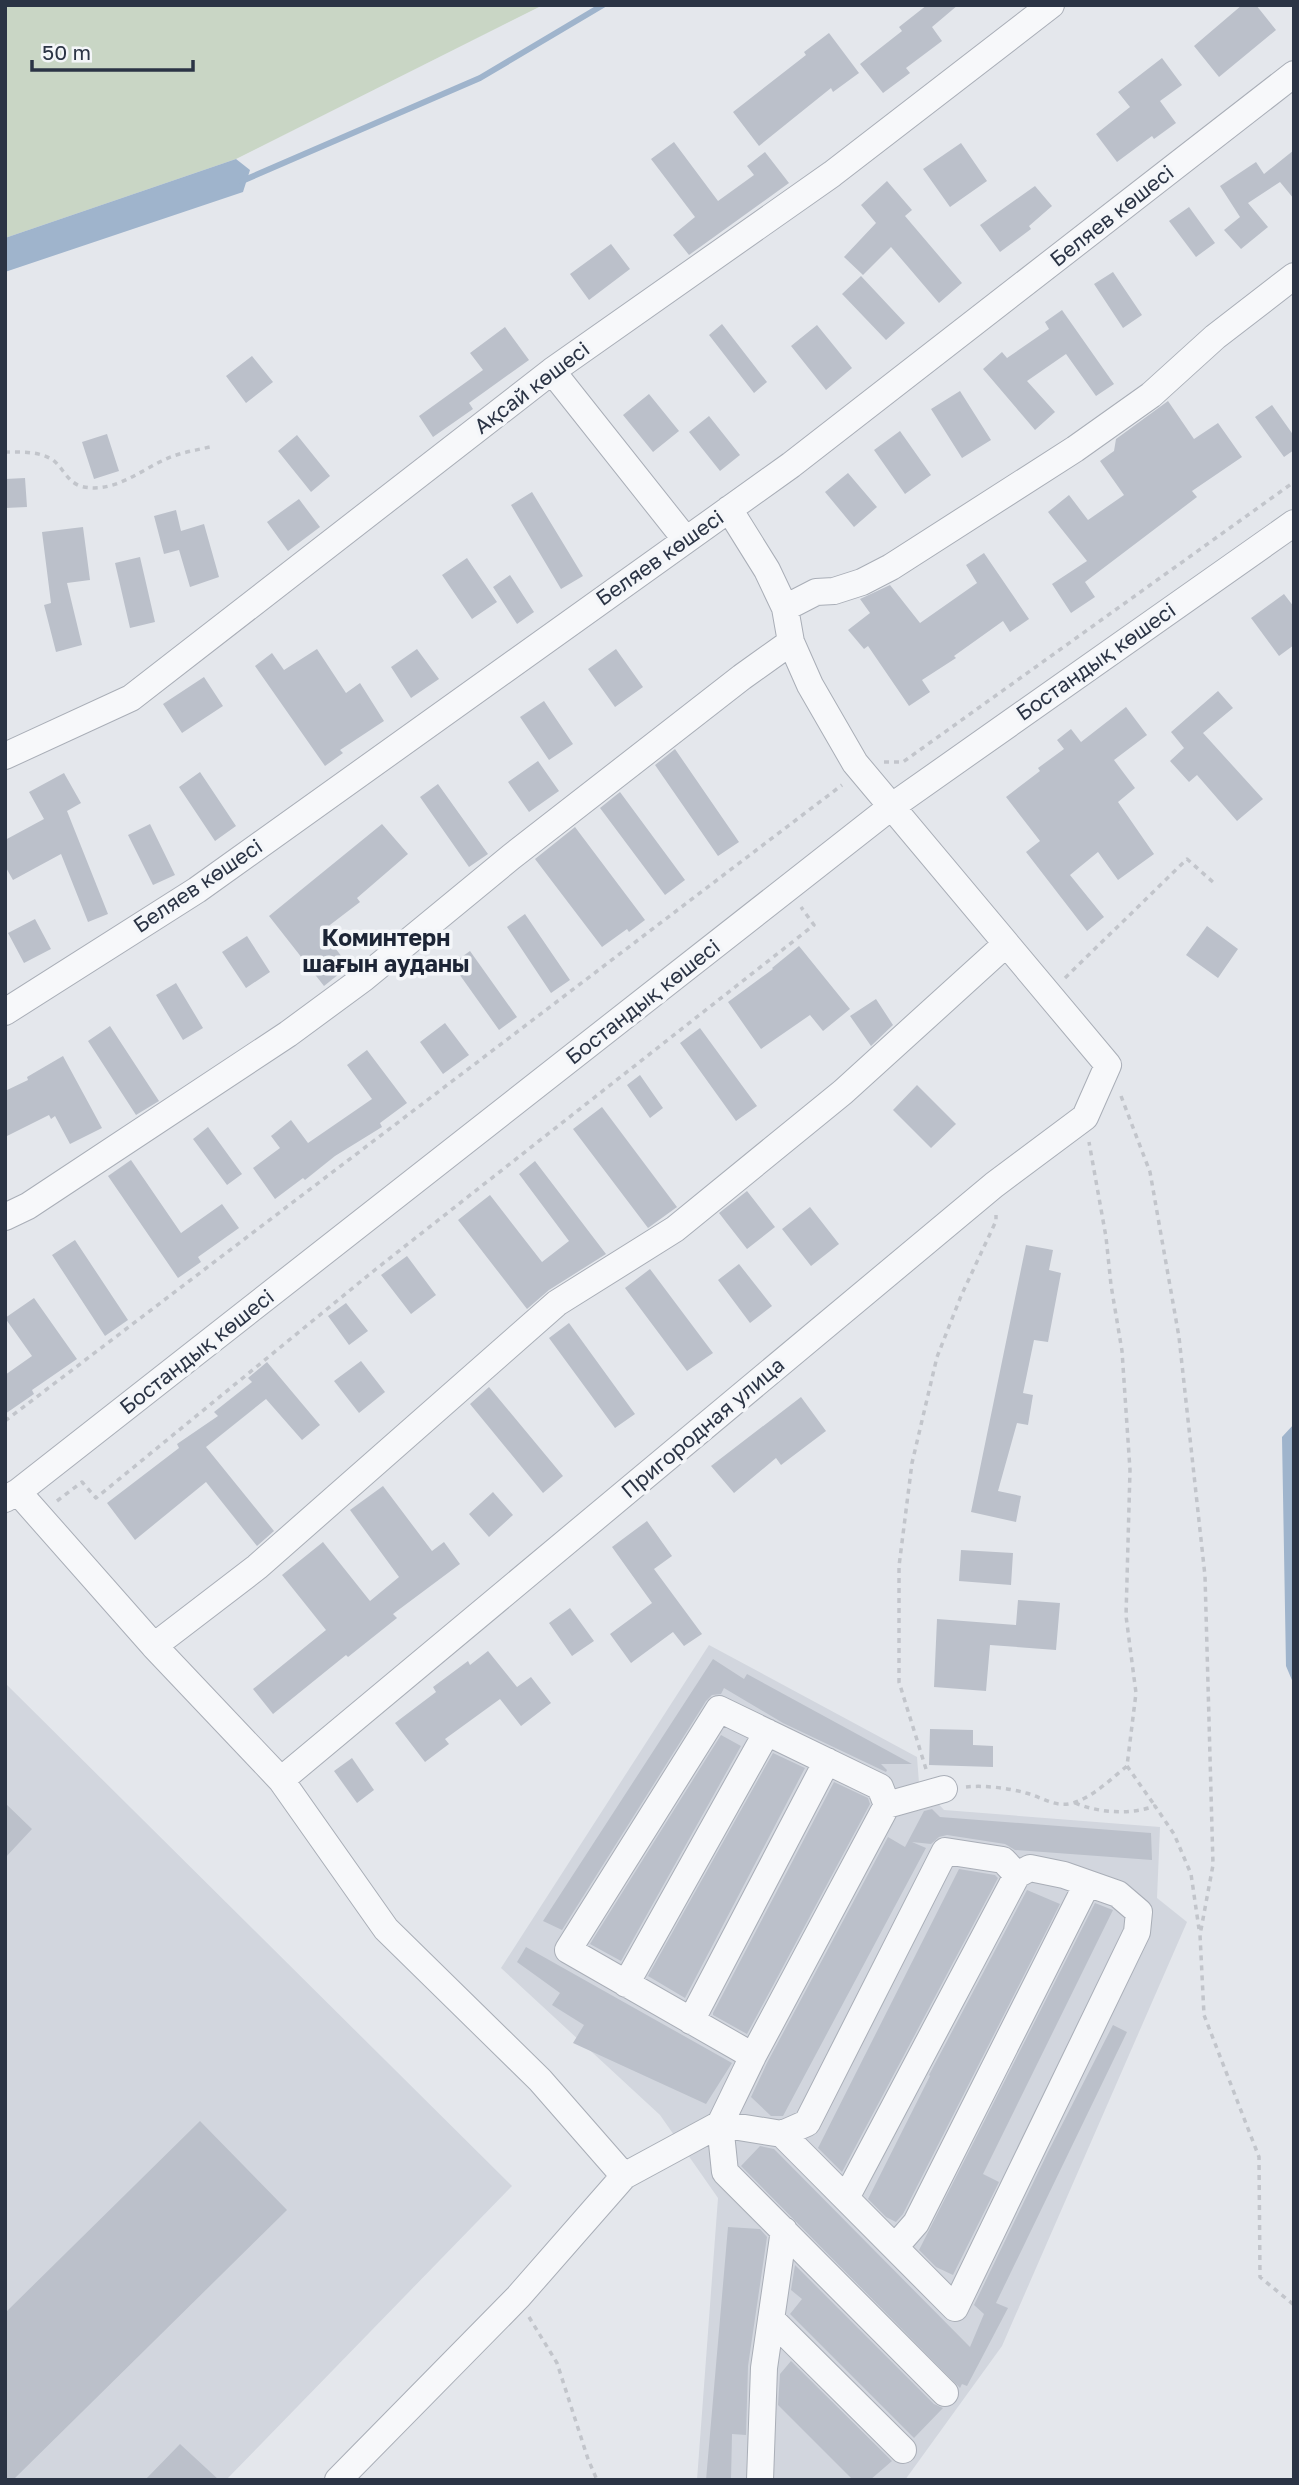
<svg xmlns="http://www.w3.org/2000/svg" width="1299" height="2485" font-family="'Golos Text',sans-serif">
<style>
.built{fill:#d2d6de}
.green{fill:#c9d6c5}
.water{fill:#9fb4cc}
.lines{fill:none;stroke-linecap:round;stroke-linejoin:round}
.stream{stroke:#9fb4cc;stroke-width:6}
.building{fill:#bbc0ca}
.minor-casing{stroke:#a9aeb7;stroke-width:28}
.path{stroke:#c2c5cb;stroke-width:3.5;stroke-dasharray:5 5;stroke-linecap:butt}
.minor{stroke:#f7f8fa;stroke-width:26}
.labels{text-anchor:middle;stroke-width:7;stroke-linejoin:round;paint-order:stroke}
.street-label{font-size:21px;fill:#2b3445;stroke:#f4f6f9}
.neighbourhood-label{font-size:23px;font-weight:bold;fill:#1d2536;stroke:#f4f6f9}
</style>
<rect width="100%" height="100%" fill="#e4e7ec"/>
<path class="built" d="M709 1645 917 1757 919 1783 944 1810 1160 1827 1157 1898 1187 1922 1002 2346 905 2480H697L718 2198 660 2115 501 1968Z
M5 1683 512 2186 226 2480H5Z"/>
<path class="green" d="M5 5H543L236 159 5 238Z"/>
<path class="water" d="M236 159 250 170 243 192 5 272V238Z
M1294 1424V1685L1286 1666 1282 1437Z"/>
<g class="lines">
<path class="stream" d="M242 181 480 78 603 5"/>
</g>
<path class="building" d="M927 5H958L932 27 942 41 906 68 910 73 883 93 860 64 902 31 899 27Z
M1242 5H1256L1276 30 1219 77 1194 46Z
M829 33 859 73 833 92 831 88 759 146 733 112 806 55 804 52Z
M1162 58 1182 85 1160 101 1176 123 1154 139 1152 136 1117 162 1096 134 1130 107 1118 92Z
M674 142 718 201 754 175 747 166 765 152 789 183 689 255 673 235 695 217 651 159Z
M961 143 987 181 950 207 923 169Z
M1294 150V199L1280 182 1248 203 1268 227 1241 249 1224 230 1240 217 1220 186 1256 162 1264 174Z
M887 181 912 210 905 216 962 283 939 303 891 247 863 275 844 257 876 223 861 205Z
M1035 186 1052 206 1029 226 1031 229 1000 252 980 225Z
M1189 207 1215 243 1196 257 1169 221Z
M611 244 630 269 589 300 570 274Z
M1113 272 1142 315 1123 328 1094 284Z
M861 276 905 323 886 340 842 294Z
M1062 310 1114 384 1096 396 1066 354 1027 381 1055 412 1035 430 983 369 1002 352 1007 358 1049 329 1045 322Z
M722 324 767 382 754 393 709 335Z
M817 325 852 368 826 390 791 346Z
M505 327 529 360 469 403 473 409 433 437 419 416 483 370 470 353Z
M252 356 273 382 246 403 226 376Z
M960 391 991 440 962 458 931 409Z
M649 394 679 431 653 452 623 415Z
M1168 401 1194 439 1218 423 1242 457 1192 491 1197 497 1085 582 1095 597 1071 613 1052 584 1087 561 1048 512 1069 495 1088 520 1124 495 1100 461 1114 451 1116 439Z
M1272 405 1294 436V450L1284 457 1255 417Z
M709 416 740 455 720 471 689 432Z
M900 431 931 475 905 494 874 450Z
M107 434 119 471 94 479 82 442Z
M297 435 330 476 311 492 278 451Z
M848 473 877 507 854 527 825 492Z
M25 478 27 507 5 508V479Z
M532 492 583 576 561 589 511 505Z
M299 499 320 527 288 551 267 522Z
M176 510 181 531 204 524 219 577 190 587 179 550 164 554 154 516Z
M83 527 90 580 67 583 82 645 56 652 44 605 51 603 42 532Z
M984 553 1029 619 1010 632 1003 621 954 656 956 658 922 680 930 692 909 706 868 646 864 649 848 630 870 613 860 599 890 585 920 623 977 583 966 565Z
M140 557 155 622 130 628 115 563Z
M467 558 497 602 472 619 442 575Z
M510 575 534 612 517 624 493 587Z
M1284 594 1294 607V645L1279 656 1251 618Z
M317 649 346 693 360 683 384 721 340 750 343 753 325 766 255 666 272 653 284 670Z
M417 649 439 679 411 698 391 667Z
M616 649 643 687 615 707 588 669Z
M204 677 223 706 182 733 163 704Z
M1218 691 1233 708 1203 733 1263 799 1237 821 1197 775 1189 782 1170 761 1184 748 1171 732Z
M544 701 573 744 549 760 520 717Z
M1126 707 1147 735 1114 760 1135 788 1118 802 1154 854 1118 880 1098 852 1070 875 1104 917 1087 931 1026 852 1040 841 1006 797 1040 771 1038 768 1064 749 1057 740 1071 729 1081 742Z
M675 749 739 842 718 856 655 765Z
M538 761 559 791 529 812 508 782Z
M200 772 236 826 215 841 179 787Z
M64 773 81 803 67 811 108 914 88 922 61 854 13 880 5 866V840L44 819 29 792Z
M438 784 488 854 469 867 420 797Z
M620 792 685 880 665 895 600 808Z
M150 824 175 875 153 885 128 835Z
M382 824 408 854 357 898 360 902 322 931 349 966 324 986 269 916Z
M575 827 645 920 629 932 627 929 602 947 535 859Z
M525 914 570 980 551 993 507 927Z
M35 919 51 949 24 963 8 933Z
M1207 926 1238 949 1218 978 1186 955Z
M247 936 270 972 246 988 222 952Z
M799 946 850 1009 823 1031 810 1015 761 1049 728 1002 773 969 772 968Z
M470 951 517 1017 499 1030 452 964Z
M176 983 203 1028 183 1040 156 995Z
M876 999 893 1025 871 1046 850 1016Z
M445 1023 469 1055 443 1074 420 1042Z
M110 1026 159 1101 136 1115 88 1041Z
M700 1028 757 1106 736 1121 680 1043Z
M367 1050 407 1103 380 1123 382 1127 335 1156 305 1180 303 1178 275 1199 253 1168 280 1148 271 1136 291 1120 308 1143 372 1099 347 1065Z
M63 1056 102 1128 70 1144 55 1116 51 1119 49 1115 5 1137V1091L28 1080 27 1077Z
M640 1075 663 1108 650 1118 627 1085Z
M917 1085 956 1124 931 1148 893 1110Z
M602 1107 677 1207 648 1228 573 1129Z
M208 1127 242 1174 227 1185 193 1139Z
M131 1160 181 1233 222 1204 239 1228 198 1257 201 1262 178 1278 108 1176Z
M535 1161 606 1254 549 1290 527 1309 458 1220 490 1195 542 1262 569 1241 519 1174Z
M747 1191 775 1227 747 1249 719 1213Z
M810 1207 839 1244 811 1266 782 1229Z
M75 1240 128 1320 105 1336 52 1255Z
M1026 1245 1053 1250 1049 1270 1061 1273 1048 1342 1034 1340 1023 1393 1033 1395 1028 1425 1017 1423 998 1491 1021 1496 1016 1522 971 1512Z
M407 1256 436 1295 411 1314 381 1275Z
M739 1264 772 1306 750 1323 718 1280Z
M650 1269 713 1353 687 1371 625 1288Z
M34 1298 77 1359 32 1390 34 1394 5 1414V1375L32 1356 5 1318Z
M346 1303 368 1331 349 1345 328 1316Z
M569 1323 635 1414 615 1428 549 1338Z
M361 1361 385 1392 359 1413 334 1381Z
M267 1362 320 1425 302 1440 266 1399 206 1447 274 1531 257 1546 206 1482 135 1540 107 1503 179 1448 177 1444 218 1416 214 1412 252 1382 248 1378Z
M489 1387 563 1476 543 1493 470 1404Z
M801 1397 826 1431 781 1465 776 1458 734 1493 711 1466Z
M383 1486 432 1551 444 1542 460 1564 393 1614 397 1618 348 1657 346 1655 273 1714 253 1689 326 1630 282 1575 323 1542 370 1601 399 1577 350 1510Z
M493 1492 513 1515 489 1537 469 1514Z
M647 1521 672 1556 654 1569 702 1634 684 1646 673 1632 631 1663 610 1634 652 1603 612 1547Z
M961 1550 1013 1553 1011 1585 959 1581Z
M1018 1600 1060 1603 1056 1650 990 1645 986 1691 934 1687 937 1619 1016 1625Z
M570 1608 594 1641 572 1656 549 1623Z
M488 1651 517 1687 531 1677 551 1703 521 1726 500 1699 445 1739 449 1744 425 1762 395 1723 436 1692 433 1687 468 1661 470 1665Z
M713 1659 744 1679 747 1674 912 1764H881L887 1770 886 1772 783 1723 724 1688 721 1694 712 1695 706 1701 562 1930 543 1921Z
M930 1729 973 1730V1745L993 1746V1767L929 1765Z
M721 1735 741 1746 621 1961 590 1944Z
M773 1753 805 1768 685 1998 648 1976Z
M352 1758 374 1790 357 1803 334 1771Z
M834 1782 868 1798 870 1804 747 2034 713 2015V2013Z
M5 1803 32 1829 5 1858Z
M932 1809 940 1817 1151 1833 1152 1860 1015 1850 1005 1844 947 1835 939 1837 931 1844 912 1842 926 1848 783 2116H771L751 2097 767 2063 888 1837 905 1847 924 1811Z
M959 1869 995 1875 998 1878 842 2172 818 2148Z
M1027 1890 1060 1904 903 2214 896 2222 886 2217 868 2199 930 2076 929 2075Z
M1095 1903 1113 1910 983 2174 999 2182 953 2275 936 2267 919 2250Z
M526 1947 732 2063 706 2104 573 2043 584 2025 552 2005 560 1993 517 1962Z
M1113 2025 1127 2032 996 2303 1008 2308 967 2386 962 2384 960 2388 741 2166 760 2146 774 2149 970 2347 984 2314 974 2305 1048 2152Z
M200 2121 287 2210 13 2480H5V2313Z
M728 2227 760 2229 767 2237 748 2366 746 2435 732 2434 731 2480H706Z
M795 2265 934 2404 943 2408 914 2438 790 2314 802 2299 791 2290Z
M791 2361 892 2461 870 2480H853L778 2405 780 2374Z
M180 2444 219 2480H145Z"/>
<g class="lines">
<g class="minor-casing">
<path id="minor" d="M552 371 686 540
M785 608 816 592 834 591 862 582 891 567 1075 449 1151 395 1215 337 1294 276
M5 756 131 698 552 371 832 174 1051 5
M5 1012 197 890 791 465 1294 74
M5 1217 28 1206 288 1034 364 978 511 857 742 677 791 642
M18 1492 154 1646 281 1780 386 1929 540 2080 624 2176
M5 1499 18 1492 891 807 1294 523
M154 1646 257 1567 557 1303 675 1229 843 1092 1006 944
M281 1780 994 1185 1085 1117 1108 1065 855 763 810 685 791 642 785 608 767 570 729 509
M944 1789 887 1805 753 2056 720 2124 725 2172 945 2393
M626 1984 767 1732
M691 2021 827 1761
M753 2056 568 1950 719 1709 880 1787 887 1805
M846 2198 1017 1875
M895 2247 916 2223 1087 1884
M771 2319 903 2450
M338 2480 518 2297 624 2176 720 2124 782 2134 955 2308 1137 1932 1139 1912 1118 1894 1064 1875 1030 1868 1017 1875 1003 1860 945 1851 807 2123 782 2134
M760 2480 764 2368 784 2230"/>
</g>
<path class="path" d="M5 452C21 452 39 451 53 460 63 468 67 481 80 486 112 495 139 471 166 459 181 452 198 450 214 446
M884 762H903L1294 482
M1065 978 1187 859 1214 883
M1121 1096 1150 1172 1179 1337 1205 1576 1213 1865 1200 1935 1204 2015 1259 2157 1260 2277 1294 2305
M5 1421 842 785
M57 1501 82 1482 96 1498 376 1269 814 925 801 907
M1127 1766 1155 1806
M926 1769 899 1682V1566L912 1463 937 1357 961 1296 996 1221V1215
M966 1787C984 1785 1008 1788 1026 1793 1042 1797 1055 1808 1073 1803 1093 1797 1111 1779 1127 1766L1136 1693 1126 1616 1130 1470 1122 1351 1111 1285 1106 1237 1089 1142
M1075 1803C1100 1813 1129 1815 1155 1806L1174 1834 1191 1874 1199 1929
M529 2317 557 2363 588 2459 597 2480"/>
<use href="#minor" class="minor"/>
</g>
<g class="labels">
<g class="street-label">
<text transform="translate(1112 216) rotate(-38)" y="7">Беляев көшесі</text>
<text transform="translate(532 388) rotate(-37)" y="7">Ақсай көшесі</text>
<text transform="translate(660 558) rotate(-35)" y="7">Беляев көшесі</text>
<text transform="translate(1096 662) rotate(-35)" y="7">Бостандық көшесі</text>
<text transform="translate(198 886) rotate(-34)" y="7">Беляев көшесі</text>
<text transform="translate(643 1002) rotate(-38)" y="7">Бостандық көшесі</text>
<text transform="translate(197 1352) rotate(-38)" y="7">Бостандық көшесі</text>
<text transform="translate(703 1428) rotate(-40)" y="7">Пригородная улица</text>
</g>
<g class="neighbourhood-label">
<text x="386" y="946">Коминтерн<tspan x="386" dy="26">шағын ауданы</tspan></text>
</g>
</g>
<rect width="1299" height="2485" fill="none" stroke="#2b3445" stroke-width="14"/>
<path d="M32 60v10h161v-10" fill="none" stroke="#2b3445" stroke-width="3.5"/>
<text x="42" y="60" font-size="21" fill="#2b3445" stroke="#f4f6f9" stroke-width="5" paint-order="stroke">50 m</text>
</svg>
